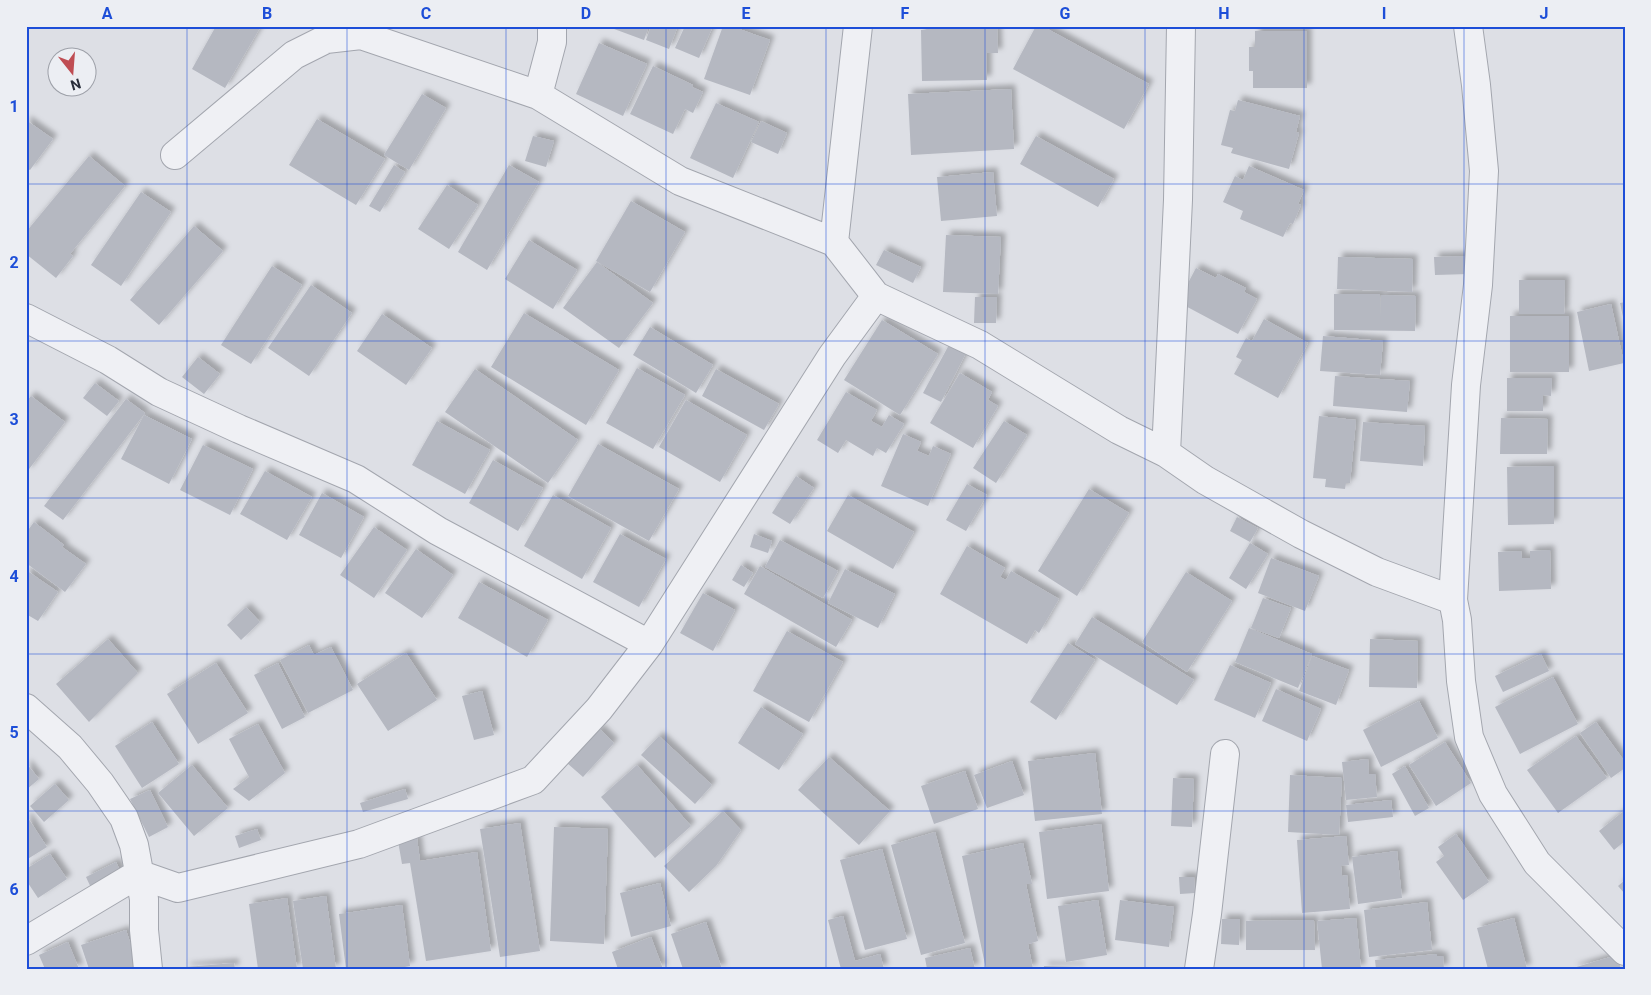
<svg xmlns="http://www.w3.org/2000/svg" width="1651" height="995" font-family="Roboto,sans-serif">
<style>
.building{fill:#b5b8c1;filter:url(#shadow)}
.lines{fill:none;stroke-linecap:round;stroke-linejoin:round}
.street-casing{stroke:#a3a6ae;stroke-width:30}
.street{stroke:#eff0f4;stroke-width:28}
.grid{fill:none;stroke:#1d4ed8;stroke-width:1;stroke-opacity:0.55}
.neatline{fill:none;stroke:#1d4ed8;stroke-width:2}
.grid-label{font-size:16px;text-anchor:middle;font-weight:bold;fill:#1d4ed8}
</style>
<defs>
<filter id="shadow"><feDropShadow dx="4.5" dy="-4.5" stdDeviation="2.5" flood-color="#0004"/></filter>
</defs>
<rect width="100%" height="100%" fill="#dddfe5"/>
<path class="building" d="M216 26H261L225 88 192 69Z
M606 26H649L644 40Z
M651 26H678L669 49 646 40Z
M685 26H713L699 58 675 48Z
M723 26H731L770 40 750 95 704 79Z
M927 26H997L998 53H987V80L922 81 921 30H927Z
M1036 26H1042L1149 84 1124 129 1013 69Z
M1255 31H1307V88H1253V71H1249V47H1255Z
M599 43 647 64 623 116 576 94Z
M653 66 693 85 692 87 703 92 693 113 685 109 673 134 630 114Z
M1011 89 1014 149 911 155 908 94Z
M422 94 446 108 409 170 384 155Z
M1238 100 1300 116 1296 132 1299 133 1289 169 1231 153 1233 148 1221 145 1230 110 1235 111Z
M716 103 759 122 733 178 690 158Z
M317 119 385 159 356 205 289 165Z
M26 120 53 139 30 170 26 168Z
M761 121 787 133 778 154 751 142Z
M533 136 554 141 546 167 525 161Z
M1036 136 1114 179 1098 207 1020 164Z
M89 156 125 186 70 254 73 256 56 278 26 254V232Z
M394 165 405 172 380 212 369 206Z
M509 165 539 182 487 270 458 252Z
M1249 166 1304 190 1298 204 1301 205 1293 224 1290 223 1283 237 1240 219 1243 211 1223 202 1235 176 1243 180Z
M993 172 997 216 941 221 937 177Z
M447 185 478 205 449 249 418 229Z
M141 192 171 212 121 286 91 265Z
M631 201 685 232 650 292 596 261Z
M194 226 223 251 159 325 130 300Z
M946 235 1001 237 998 294 943 292Z
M529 240 577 270 553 309 505 279Z
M884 250 921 267 913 283 876 265Z
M1468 256 1469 274 1435 275 1434 257Z
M1338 257 1413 259 1412 292 1337 289Z
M597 262 653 303 619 348 563 308Z
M272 266 302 285 251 364 221 345Z
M1196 268 1216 278 1218 274 1246 288 1244 292 1257 299 1238 334 1178 302Z
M1519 280H1565L1564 314H1519Z
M311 285 352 313 309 376 268 348Z
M1334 294H1380V318L1381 295 1416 296 1415 331 1334 330Z
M975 297H997L996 323H974Z
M1625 302V322H1624L1620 303Z
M1611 304 1624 363 1589 371 1577 312Z
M524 313 619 370 586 425 491 367Z
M382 314 432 348 406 385 357 351Z
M1510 316H1569V372H1510Z
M1264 319 1308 343 1278 398 1234 374 1242 360 1236 357 1246 338 1252 341Z
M882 320 938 354 900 415 844 380Z
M650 327 713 365 696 393 633 355Z
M1323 336 1383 341 1380 375 1320 371Z
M950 343 967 351 941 402 923 393Z
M198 357 220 374 204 394 182 377Z
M637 368 685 395 653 449 606 423Z
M475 369 578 440 548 483 445 412Z
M716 369 779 404 764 430 702 396Z
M960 373 992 392 988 400 998 406 973 448 930 423Z
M1335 376 1410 381 1407 412 1333 406Z
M1507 378H1552L1551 396 1543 395V411H1507Z
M95 383 119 401 107 416 83 398Z
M846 392 877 410 871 421 882 427 889 415 904 424 886 453 877 448 873 456 846 440 838 453 817 440Z
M31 396 65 422 26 473V402Z
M126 399 145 413 63 520 44 506Z
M686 400 747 435 720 482 659 447Z
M144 415 192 439 169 484 121 459Z
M1319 416 1356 420 1350 483H1346L1345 489 1325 487 1326 479 1313 478Z
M1501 418 1548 419 1547 454H1500Z
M437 421 490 450 465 494 412 465Z
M1004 421 1027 435 996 483 973 468Z
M1363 422 1425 426 1423 466 1360 461Z
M903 434 921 442 917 451 929 456 933 446 951 454 928 506 881 486Z
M598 444 679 489 649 541 568 496Z
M203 445 253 469 230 515 180 490Z
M493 460 543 488 518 531 469 503Z
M1554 466V524L1508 525 1507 467Z
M265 471 312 497 287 540 240 514Z
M796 476 814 488 790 524 772 513Z
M967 484 987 495 966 531 946 520Z
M1089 489 1129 513 1077 596 1038 571Z
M322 493 364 517 341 558 299 535Z
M553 495 611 528 582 579 524 546Z
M848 495 914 532 893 569 827 531Z
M1237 517 1258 528 1250 542 1230 531Z
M34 522 64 545 62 547 86 564 65 592 26 563V533Z
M374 527 407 550 374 598 340 575Z
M620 534 666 559 639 607 593 582Z
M754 534 772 541 768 553 750 547Z
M780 540 838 571 823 598 765 567Z
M1250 543 1268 554 1246 589 1229 578Z
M967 546 1005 568 1000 577 1006 580 1011 571 1059 599 1039 633 1035 630 1027 644 940 594Z
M416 549 453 575 422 618 385 593Z
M1550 550 1551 589 1499 591 1498 552 1521 551 1522 558H1530V551Z
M1271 558 1319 576 1305 611 1258 593Z
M741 565 753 573 744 587 732 580Z
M760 566 852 620 836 647 744 594Z
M845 569 895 594 878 628 828 603Z
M26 570 58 592 38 621 26 614Z
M1186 572 1232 601 1187 672 1142 642Z
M479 582 548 620 527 657 458 618Z
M703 593 735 610 713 651 680 633Z
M1263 598 1291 608 1279 638 1251 628Z
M246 607 260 622 241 640 227 625Z
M1092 617 1194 680 1177 705 1075 644Z
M1249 628 1312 654 1298 688 1235 662Z
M787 631 843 662 809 722 753 691Z
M108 639 138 673 89 722 56 684Z
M1370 639 1418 641 1417 688 1369 687Z
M1068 643 1095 660 1056 720 1030 702Z
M309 645 314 655 331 647 353 690 308 713 280 660Z
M406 653 437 700 388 731 357 684Z
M1541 654 1549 671 1503 692 1495 676Z
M1312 656 1349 670 1336 705 1299 691Z
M216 663 248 713 198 744 167 694Z
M278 663 305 717 282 729 254 675Z
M1230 665 1271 683 1255 718 1214 700Z
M1553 677 1578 724 1520 754 1495 707Z
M1276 689 1321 709 1307 741 1262 721Z
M482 691 494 735 474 740 462 696Z
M1419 701 1438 738 1381 767 1363 730Z
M761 707 803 734 779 770 738 743Z
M152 722 179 764 142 788 115 746Z
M1596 722 1625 762V768L1611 778 1580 733Z
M258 724 285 773 249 801 233 789 249 777 229 739Z
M599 728 614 743 583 777 567 763Z
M659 736 712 785 695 804 641 755Z
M1576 736 1607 778 1558 813 1527 770Z
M1445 742 1471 783 1436 806 1409 765Z
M1095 753 1102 814 1035 821 1028 761Z
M829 757 890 811 859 845 798 790Z
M1368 759 1369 774H1375L1377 797 1346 800 1342 762Z
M1012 761 1024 795 987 808 974 775Z
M26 763 39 779 26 790Z
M192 765 228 808 194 836 158 793Z
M637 765 691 826 655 858 601 797Z
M1405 766 1429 808 1415 816 1392 774Z
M965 771 978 809 934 824 921 786Z
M1290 775 1342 778 1339 835 1288 832Z
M1173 778 1194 779 1192 827 1171 826Z
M55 784 69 800 44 822 30 806Z
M405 789 408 799 363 812 360 803Z
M150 790 168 827 149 837 130 799Z
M1391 800 1393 817 1348 822 1346 805Z
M1625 810V841L1614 850 1599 831Z
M723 811 741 830 716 866 689 892 664 866Z
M26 815 47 847 26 860Z
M520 823 540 951 500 957 480 829Z
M1101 824 1109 891 1047 899 1039 832Z
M554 827 608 829 604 944 550 941Z
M257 829 261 840 239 848 235 836Z
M935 832 965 943 921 955 891 845Z
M1456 834 1489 882 1463 900 1436 862 1444 856 1438 847Z
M1346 836 1349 865 1341 866 1342 876 1347 875 1350 909 1302 913 1297 840Z
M417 838 420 861 477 852 491 951 426 961 410 863 402 864 398 841Z
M1023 843 1032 884H1026L1038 941 1028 944 1033 969H986L962 856Z
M882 849 907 939 865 950 840 860Z
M1397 851 1402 898 1358 904 1352 857Z
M50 854 67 879 38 898 26 880V869Z
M116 862 123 877 93 892 86 877Z
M1179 877H1194L1195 893 1180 894Z
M1625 880V894L1618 886Z
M660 883 671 926 631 937 620 893Z
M326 896 336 969H303L293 901Z
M287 898 297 969H258L249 904Z
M1098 900 1107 955 1066 962 1058 906Z
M1120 900 1174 907 1169 947 1115 940Z
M1427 902 1432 950 1369 957 1364 910Z
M402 905 410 966 394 969H346L339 914Z
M843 916 855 961 880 954 884 969H841L828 920Z
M1356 918 1361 969H1322L1317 921Z
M1514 918 1527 969H1488L1477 928Z
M1222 919H1240L1239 945 1221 944Z
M1314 920 1315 950H1246V921Z
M706 922 722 969H683L671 934Z
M126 930 139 969H89L81 945Z
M651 937 663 969H618L612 952Z
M68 942 79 969H45L39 955Z
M970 948 975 969H927L925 958Z
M1437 954V956H1443L1444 969H1376L1375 960Z
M1617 955 1621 969H1573V968Z
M234 963 235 969H186V967Z
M1044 966 1080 967V969H1044Z"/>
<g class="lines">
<g class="street-casing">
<path id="street" d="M1468 26 1476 85 1484 171 1478 285 1466 385 1453 600 1457 620 1461 681 1469 737 1493 794 1537 863 1625 951
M538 95 552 42V26
M175 155 294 55 326 39 361 35 538 95 680 181 834 242 876 296 980 345 1119 430 1166 453 1205 480 1301 534 1377 572 1453 600
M834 242 858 26
M26 318 108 360 159 392 239 429 356 479 438 531 649 644
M1166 453 1178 200 1181 26
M26 708 70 747 100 783 124 818 134 845 144 899V930L148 969
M138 874 178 888 359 844 533 780 599 709 649 644 832 356 876 296
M26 941 138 874
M1199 969 1207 914 1225 754"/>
</g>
<use href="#street" class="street"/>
</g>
<path class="grid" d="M187 26V969M347 26V969M506 26V969M666 26V969M826 26V969M985 26V969M1145 26V969M1304 26V969M1464 26V969M26 184H1625M26 341H1625M26 498H1625M26 654H1625M26 811H1625"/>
<rect width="1651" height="995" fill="none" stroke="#eceef3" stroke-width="55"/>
<g transform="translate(72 72) rotate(163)"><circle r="24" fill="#eceef3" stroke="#9ea1a9"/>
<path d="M0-4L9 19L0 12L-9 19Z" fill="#bf4d53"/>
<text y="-8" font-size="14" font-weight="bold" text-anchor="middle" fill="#282d3a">N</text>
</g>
<rect x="28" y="28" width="1596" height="940" class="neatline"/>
<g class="grid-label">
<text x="107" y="19">A</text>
<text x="267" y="19">B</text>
<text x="426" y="19">C</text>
<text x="586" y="19">D</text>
<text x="746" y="19">E</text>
<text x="905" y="19">F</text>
<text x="1065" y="19">G</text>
<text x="1224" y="19">H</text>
<text x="1384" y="19">I</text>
<text x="1544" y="19">J</text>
<text x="14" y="112">1</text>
<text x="14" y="268">2</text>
<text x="14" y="425">3</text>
<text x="14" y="582">4</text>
<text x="14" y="738">5</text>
<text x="14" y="895">6</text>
</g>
</svg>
